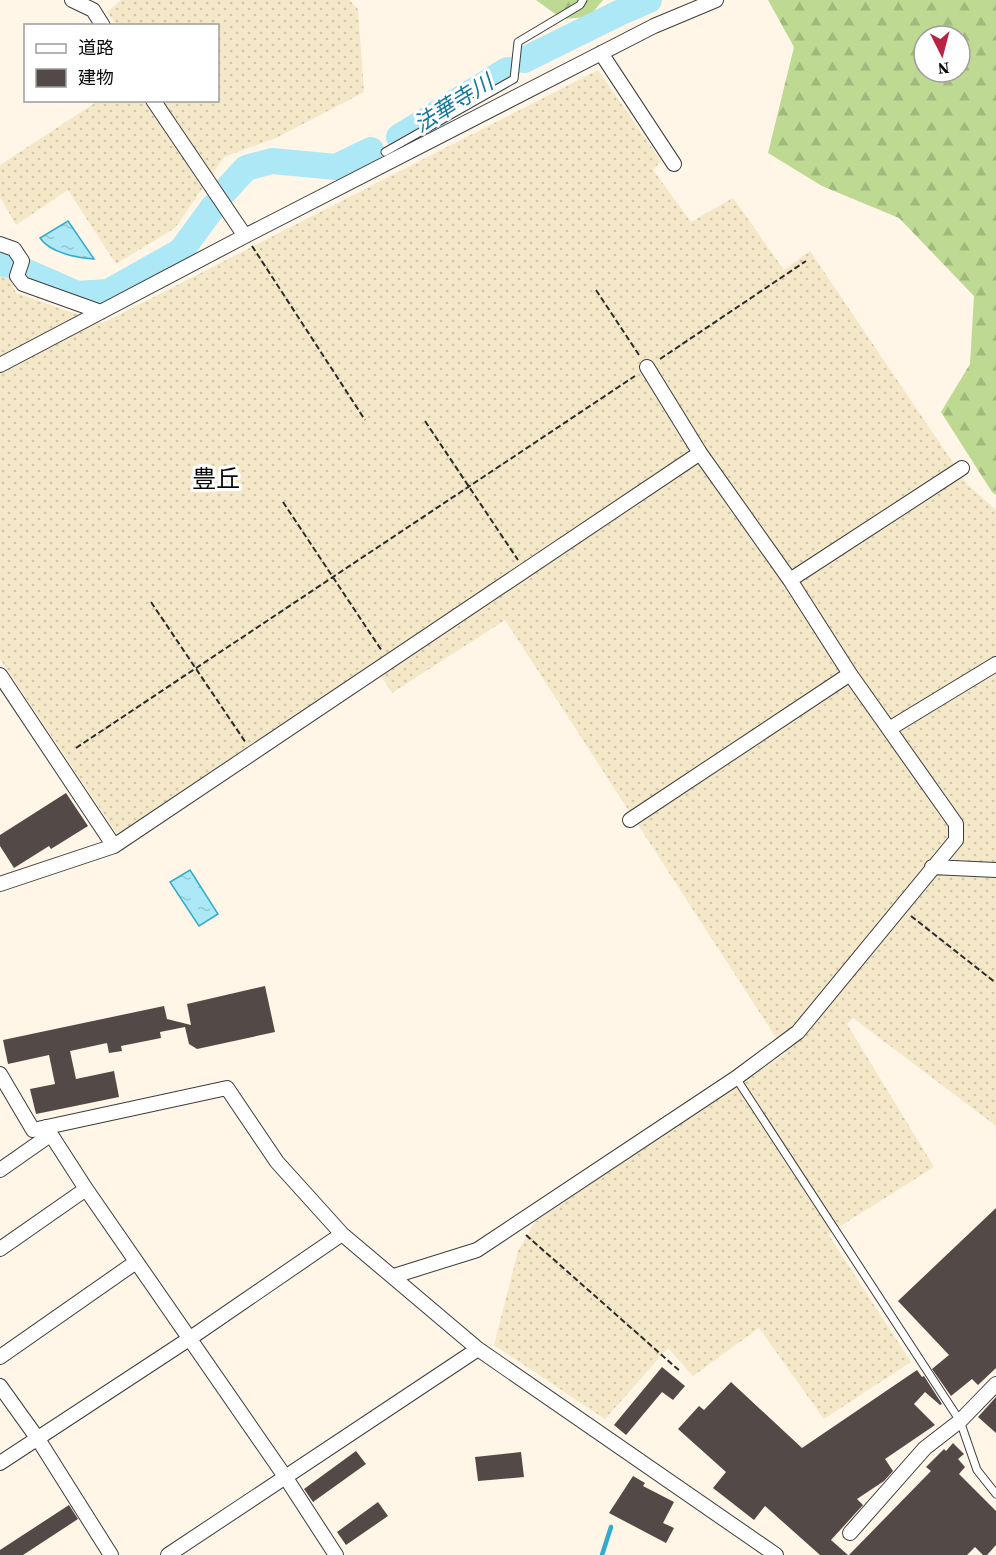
<svg xmlns="http://www.w3.org/2000/svg" width="996" height="1555" font-family="'Source Serif 4','Noto Sans JP',serif">
<style>
.farmland{fill:url(#farmland-dots)}
.forest{fill:url(#forest-firs);fill-rule:evenodd}
.water{fill:url(#water-ripples);stroke:#32acce;stroke-width:1.5}
.lines{fill:none;stroke-linecap:round;stroke-linejoin:round}
.stream{stroke:#32acce;stroke-width:4.5}
.river{stroke:#ace8f6;stroke-width:26}
.building{fill:#534946}
.service-casing{stroke:#3d3d3d;stroke-width:9}
.minor-casing{stroke:#3d3d3d;stroke-width:16}
.path{stroke:#2c2c2c;stroke-width:2;stroke-dasharray:6 3;stroke-linecap:butt}
.service{stroke:#fff;stroke-width:7}
.minor{stroke:#fff;stroke-width:14}
.labels{text-anchor:middle;stroke-width:6;stroke-linejoin:round;paint-order:stroke}
.water-label{font-size:22px;font-style:italic;fill:#14799b;stroke:#fff}
.quarter-label{font-size:24px;fill:#0a0a0a;stroke:#fff}
</style>
<defs>
<pattern id="farmland-dots" width="8" height="8" patternUnits="userSpaceOnUse" patternTransform="scale(1.5)"><rect width="8" height="8" fill="#f4e8c8"/><path d="M2 2h.1M6 6h.1" fill="none" stroke="#d0c6aa" stroke-width="1.8" stroke-linecap="round"/></pattern>
<pattern id="forest-firs" width="22" height="20" patternUnits="userSpaceOnUse" patternTransform="scale(1.5)"><rect width="22" height="20" fill="#bed991"/><path d="M5 1l3.5 6h-7zM16 11l3.5 6h-7z" fill="#a2b97c"/></pattern>
<pattern id="water-ripples" width="26" height="14" patternUnits="userSpaceOnUse" patternTransform="scale(1.5)"><rect width="26" height="14" fill="#ace8f6"/><path d="M2 4q2-2 4 0t4 0M15 11q2-2 4 0t4 0" fill="none" stroke="#93c6d2"/></pattern>
</defs>
<rect width="100%" height="100%" fill="#fff6e7"/>
<path class="farmland" d="M121 0H349L358 9 364 92 276 138 224 157 175 228 116 264 68 190 16 225 0 197V165L98 101 218 100V26L116 25 107 12Z
M598 70 661 161 653 170 691 222 733 198 784 270 810 251 968 485 996 510V1126L853 1018 847 1024 934 1167 828 1234 911 1362 824 1419 759 1328 693 1376 668 1348 605 1419 494 1345 518 1251 535 1222 786 1053 505 620 392 693 374 665 117 834 0 659V275L10 279 16 293 103 323Z"/>
<path class="forest" d="M536 0H603L589 17 562 19Z
M768 0H996V495L992 492 941 412 970 364 974 296 899 218 822 186 768 153 794 47ZM924 36H960V72H924Z"/>
<path class="water" d="M68 221 94 259C78 258 50 253 40 238Z
M190 870 218 914 199 926 170 882Z"/>
<g class="lines">
<path class="stream" d="M602 1555 611 1527"/>
<path class="river" d="M524 60 619 13 649 0
M399 137 507 70
M225 191 246 168 272 161 336 167 371 150
M0 263 10 265
M27 272 77 294 108 292 181 251 214 206"/>
</g>
<path class="building" d="M66 793 88 826 51 849 49 846 14 868 0 846V835Z
M265 986 275 1032 197 1049 189 1044 185 1027 160 1032 161 1038 121 1046 122 1051 109 1053 107 1043 70 1051 76 1079 114 1071 119 1097 36 1114 30 1089 55 1084 49 1055 8 1064 3 1040 164 1006 167 1019 191 1025 187 1004Z
M996 1208V1368L978 1385 972 1379 951 1396 932 1369 949 1355 898 1301Z
M662 1367 685 1386 673 1400 662 1392 626 1435 614 1425Z
M917 1370 922 1377 924 1376 942 1404 940 1405 925 1392 914 1404 935 1425 885 1459 893 1471 884 1481 857 1499 863 1505 831 1540 848 1555H820L765 1506 754 1520 713 1488 726 1472 678 1429 699 1406 704 1410 731 1382 802 1448Z
M996 1397V1433L978 1417Z
M953 1443 964 1454 958 1459 965 1467 959 1474 996 1511V1545L987 1555H983L975 1547 967 1555H849L931 1471 926 1467 944 1449 946 1451Z
M356 1451 366 1464 313 1502 304 1489Z
M521 1452 524 1477 478 1481 475 1457Z
M633 1476 645 1483 643 1486 674 1502 663 1523 674 1528 666 1543 609 1513Z
M378 1502 388 1516 346 1545 337 1532Z
M69 1505 78 1519 23 1555H0V1550Z"/>
<g class="lines">
<g class="service-casing">
<path id="service" d="M385 152 514 79 518 42 580 5 583 0
M736 1078 960 1421 977 1470 996 1494"/>
</g>
<g class="minor-casing">
<path id="minor" d="M72 0 93 10 103 26
M601 53 674 164
M153 100 245 236
M0 244 14 249 22 261 17 276 23 284 101 312
M0 365 245 236 654 26 716 0
M790 580 962 468
M0 675 114 846
M889 729 996 664
M630 820 850 674
M932 867 996 870
M0 884 114 846 700 453
M0 1074 33 1130 227 1088 277 1162 342 1234 478 1349 776 1555
M46 1127 86 1189 286 1478 336 1555
M0 1170 50 1135
M0 1249 86 1189
M394 1276 477 1250 736 1078 798 1032 956 840V824L850 674 790 580 700 453 647 367
M0 1357 136 1262
M0 1386 38 1439 111 1555
M0 1463 189 1339 342 1234
M850 1533 925 1448 960 1421 996 1384
M168 1555 478 1349"/>
</g>
<path class="path" d="M252 246 365 420
M596 290 639 355
M660 359 806 261
M425 421 518 560
M283 502 382 651
M151 602 246 743
M76 748 635 376
M911 916 996 983
M526 1235 681 1372"/>
<use href="#service" class="service"/>
<use href="#minor" class="minor"/>
</g>
<g class="labels">
<g class="water-label">
<text transform="translate(453 103) rotate(-32)" y="8">法華寺川</text>
</g>
<g class="quarter-label">
<text x="216" y="487">豊丘</text>
</g>
</g>
<rect x="24" y="24" width="195" height="78" fill="#ffffff" stroke="#9d9d9d" stroke-width="1.5"/>
<rect x="36" y="44" width="30" height="9" fill="#ffffff" stroke="#9d9d9d" stroke-width="1.5"/>
<text x="78" y="54" font-size="18" fill="#0a0a0a">道路</text>
<rect x="36" y="69" width="30" height="18" fill="#534946" stroke="#9d9d9d" stroke-width="1.5"/>
<text x="78" y="84" font-size="18" fill="#0a0a0a">建物</text>
<g transform="translate(942 54) rotate(174)"><circle r="28" fill="#ffffff" stroke="#9d9d9d" stroke-width="1.5"/>
<path d="M0-4.5L10 22L0 15L-10 22Z" fill="#ba2245"/>
<text y="-9" font-size="16" font-weight="bold" text-anchor="middle" fill="#0a0a0a">N</text>
</g>
</svg>
